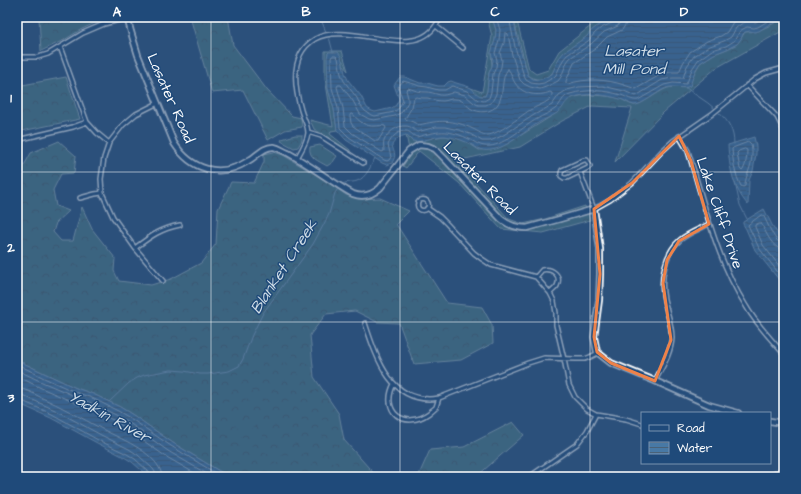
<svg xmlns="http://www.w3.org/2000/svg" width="801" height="494" font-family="'Architects Daughter',sans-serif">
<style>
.forest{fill:url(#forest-crowns);stroke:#a7bec2}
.water{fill:url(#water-rules);stroke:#91afc9}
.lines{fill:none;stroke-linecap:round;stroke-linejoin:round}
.shore{stroke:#b6c9db;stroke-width:1}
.stream{stroke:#91afc9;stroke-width:1}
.street-casing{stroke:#fff;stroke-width:6}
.secondary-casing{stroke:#fff;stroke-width:8}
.highway-casing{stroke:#fff;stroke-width:9}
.street{stroke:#1f4a7a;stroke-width:3}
.secondary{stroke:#1f4a7a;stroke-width:4.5}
.highway{stroke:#6c7d8b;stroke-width:6}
.marked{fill:none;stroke:#ee8249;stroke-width:3;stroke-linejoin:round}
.grid{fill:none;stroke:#fff;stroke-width:1;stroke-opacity:0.55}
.labels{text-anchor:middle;stroke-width:3;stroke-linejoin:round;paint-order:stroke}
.street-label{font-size:15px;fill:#fff;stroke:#1f4a7a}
.water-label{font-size:16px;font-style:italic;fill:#d1dee8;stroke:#1f4a7a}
.neatline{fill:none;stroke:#fff;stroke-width:1.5}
.grid-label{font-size:13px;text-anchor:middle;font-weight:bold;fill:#fff}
</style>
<defs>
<pattern id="forest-crowns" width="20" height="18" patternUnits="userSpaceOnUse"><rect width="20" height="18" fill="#4f7c86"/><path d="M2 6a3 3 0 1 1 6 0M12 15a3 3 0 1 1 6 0" fill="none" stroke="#4e6469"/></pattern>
<pattern id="water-rules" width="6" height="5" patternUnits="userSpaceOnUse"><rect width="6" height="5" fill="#4879a5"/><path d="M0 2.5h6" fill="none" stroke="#4a6278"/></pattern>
</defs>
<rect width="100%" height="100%" fill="#2c517b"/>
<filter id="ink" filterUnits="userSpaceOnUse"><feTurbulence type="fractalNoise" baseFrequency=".025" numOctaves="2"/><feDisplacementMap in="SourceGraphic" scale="8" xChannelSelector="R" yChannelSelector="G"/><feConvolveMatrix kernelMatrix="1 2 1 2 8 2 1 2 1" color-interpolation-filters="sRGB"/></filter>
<g filter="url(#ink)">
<path class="forest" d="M17 17H108L82 29 64 40 41 51 39 18 17 19Z
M190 17H228L233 45 267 90 292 116 301 118 302 127 285 130 268 140 243 90 212 93Z
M487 17H492L496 30 495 40 491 53 492 66 489 73 487 91 485 96H479L468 87 482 92 492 36Z
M513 17H516L529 69 536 74 548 70 559 51 601 18 607 17H621C601 29 579 40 561 56 556 61 556 71 550 75 542 80 536 81 528 75Z
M784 18V30L716 68 664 112 615 162 632 108 592 106 562 121 520 147 456 161 509 219 523 224 545 219 585 206 590 220 543 233 501 229 459 183 419 151 406 168 403 166 410 154 406 135 412 141 444 136 456 138 467 142 479 150 498 148 507 144 558 112C562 108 564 101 569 99 582 93 608 95 621 99 625 101 630 105 635 105 641 105 658 92 665 89 672 86 678 87 686 88L700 63 714 54 727 49 737 44 745 32C761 32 770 25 784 18Z
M325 51H342L348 71 343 65V61L328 53V89L334 109 337 130 331 131 330 134 350 150V152L314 129 310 120 333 126 325 78Z
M66 77 80 119 17 132V86Z
M295 135H302V140L298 147 294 148 281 141 282 139Z
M59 141 76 156 74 173 61 174 53 190 56 206 69 211 56 223 53 232 61 241H73L82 207 92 229 115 258 114 271 119 281 151 285 171 279 201 263 216 244 218 209 231 182 254 183 264 162V154L274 152 283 155 326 181 346 195 359 199 380 198 409 211 396 224 447 303 482 307 492 325 493 343 461 360 414 364 399 323 377 322 355 311 326 314 310 335 314 377 339 414 344 440 377 477H229L173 443 133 415 120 407 93 394 76 388 46 374 17 360V178L31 153Z
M320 145 337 156 333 162 327 166C319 161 308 158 310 147Z
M513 422 524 435 476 477H418L430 450 464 447Z"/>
<path class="water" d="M492 17H513L519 46 528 75 533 79 538 80 542 79 552 74 559 58 564 52 586 37 592 30 599 25 616 17H784V18L768 25 759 31 754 32 750 31 745 32 743 34 741 39 737 44 727 49 714 54 700 63 695 71 690 86C682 90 674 85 666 88 658 91 641 106 634 105 629 104 625 100 620 99 607 95 591 93 578 96 562 100 567 106 557 113 551 117 544 119 538 123 525 131 507 148 491 150 479 152 476 146 466 142 459 139 452 137 445 136 436 135 419 144 413 141 410 140 408 136 406 135 399 137 396 139 392 145 394 154 397 154 392 163L387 165 382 163 346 140 337 130 334 109 328 89 327 58 328 53 329 52H338L341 56 345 73 348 80 361 96 367 108 372 111 375 112 392 108 396 105 399 99 394 85 400 77H405L420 83H427L438 86H444L448 82 451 81C457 84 466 85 471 88 476 92 478 97 485 96L487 91 489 73 492 66 493 60 491 53 495 40 496 30Z
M754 137 756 146V154L753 171 749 180 748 205C733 188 729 167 728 145Z
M764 209 772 225 784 243V286L755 250 746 229 743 224V222Z
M17 360 46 374 76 388 93 394 120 407 133 415 173 443 229 477H149L132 462 124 457 97 443 51 418 17 403Z"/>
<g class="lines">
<path class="shore" d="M496 17 500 30 499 40 495 53 497 60 496 67 493 74 491 92 489 98 484 101 478 100 467 91 452 86 445 90H438L427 87 419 86 414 84 403 81 398 87 403 100 399 108 394 112 375 116 371 115 365 111 360 105 357 98 344 81 341 74 338 58 336 56H332L331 58 332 88 338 108 340 128 349 137 384 160 387 161 389 160 391 157 388 145C391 138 398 130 406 131 410 131 413 136 417 137 438 131 447 129 467 138 476 142 479 147 490 146 504 145 524 126 537 119 543 115 550 113 555 109 562 104 561 97 570 94 587 89 605 90 621 95 627 97 632 101 638 100L664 85 673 83 686 84 688 80 692 69 698 60 712 50 726 46 734 41 740 31 743 29 747 27 754 28 758 27 766 22 777 17
M509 17 515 47 524 76 526 80 531 83 538 84 544 83 554 77 556 75 563 60 567 55 588 41 595 33 601 28 614 22 616 20V17
M621 17 620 21 618 26 604 32 591 44 570 58 567 62 561 77 558 81 546 87 540 89 530 87 524 84 520 80 512 55 508 34 507 33H505L504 43 500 53 502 60 501 67 498 75 496 94 492 102 486 105H478L474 103 465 95 454 92C439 98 441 94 428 92 424 92 421 92 417 91 414 90 411 89 408 88L406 90 408 98V102L402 112 395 116 374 120 369 119 360 114 353 101 341 85H338L337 87 343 108 345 126 352 133 358 137 382 152 384 151C384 148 383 144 384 141 387 133 397 125 406 126 411 126 414 130 417 132L436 127H445L459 130 470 134 482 141H490L502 136 534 115 552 105 559 95 567 90 579 87 603 86 624 91 636 96 662 80 672 78H683L687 66 694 56 710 46 724 41 731 37 736 28 741 24 746 22H756L764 17
M627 17 626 24 622 30 607 37 595 49 574 63 566 81V83L568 84C586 78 606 79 624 85 628 86 632 88 636 89L660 75 670 72H679L683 63 690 52 707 41 721 36 727 32 733 22 743 17
M508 69C512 73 512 79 515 83 523 95 538 97 550 92L552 93V95C552 96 550 99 549 100 544 104 535 107 530 110 519 117 498 135 487 135 482 135 478 131 473 129 453 119 439 120 419 125L413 122 405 119 406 117 412 107 414 98 416 97C420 98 424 98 428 98 433 100 438 101 443 101 447 101 451 98 455 99 462 99 465 104 470 108 479 114 492 113 498 104 505 93 500 78 508 69Z
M351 114H353C358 121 366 127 375 126 379 126 382 125 385 126L386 128 378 141H375L353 126 351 123 350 116Z
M749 142 751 144C753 152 752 162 749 170 747 176 745 180 745 186L743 187 741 186C735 175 733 162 732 149L733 148Z
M745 149 747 150C747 156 746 165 743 170L742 171 740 169 737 153 739 151Z
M784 245C774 243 768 223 763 215H761L749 224 748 225 759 248 784 280
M784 250C772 249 766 232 761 223H759L755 225V227L763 245 784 272
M17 364 44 378 75 392 92 398 118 411 130 418 171 446 222 477
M17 370 42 382 91 403 116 415 128 422 168 451 212 477
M17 376 39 387 89 409 113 420 124 427 165 456 201 477
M17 388C25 389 33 393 40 397 61 406 81 418 102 429 115 436 128 441 140 449 149 455 162 466 162 477
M17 394 22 395 55 410 101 435 129 449 138 455 153 469 155 472 156 477
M17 399 20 400 52 414 98 440 127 454 135 459 149 472 151 477"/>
<path class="stream" d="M320 17 326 32
M329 37 333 52
M685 87C694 95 706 100 715 109
M719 113C729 121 734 131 734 144
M735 183 740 205 747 219
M341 185C347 181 351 183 357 181 366 178 371 166 375 158
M109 402 129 383 137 378 144 375 165 371 171 370 184 371 200 374H208L229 371 239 366 243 359 252 335 263 313 313 244 324 224 329 214 335 193 339 187"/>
<g class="street-casing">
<path id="street" d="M436 26 463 48
M60 47 87 122 97 133 109 143
M17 57H38L48 54 83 33 104 24 127 18
M747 85 777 117 784 131
M158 103 136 114 123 125 109 143 104 158 101 179 102 193 113 217 135 248 163 281
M308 132 321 136 363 163
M679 136 688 151 691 161C706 211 718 262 746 306 756 324 771 339 784 354
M17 140 73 127 87 122
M297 158C301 151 307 142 308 133 308 125 303 118 301 110 294 86 290 54 315 39 349 20 413 62 436 25 438 23 439 20 440 17
M584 160H587L590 166 588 168 567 178H564L561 176V173L562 170Z
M580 172 594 209 610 200 632 183 662 151 673 141 712 114 755 79 766 73 784 68
M80 198 95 194 102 193
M417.5 205a5.5 5.5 0 1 1 11 0a5.5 5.5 0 1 1-11 0Z
M427 208 440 217 447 224 474 253 482 259 491 265 536 277 550 293 554 301 556 313V325L564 359 569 385 575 397 587 409 596 414 626 419 642 424
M135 248C151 236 160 229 180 225
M536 277 542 270C552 268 562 275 557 286 555 289 552 291 550 293
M365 323C377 360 392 406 439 398L528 363 544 358 576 359H585L590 357 598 353
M655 381C662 367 671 354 672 338 672 325 667 312 664 299 660 280 664 254 680 240 688 233 700 229 709 224
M394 384C380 411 404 431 429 413 431 411 434 409 436 407 437 404 438 401 439 398
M529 477 577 444 587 431 596 414"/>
</g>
<g class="secondary-casing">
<path id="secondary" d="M127 17 131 32 138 55 174 143C191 170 220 179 248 161 256 157 264 146 274 147 279 148 283 151 288 153 310 165 330 181 353 194 363 198 372 195 380 188L409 151 419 145 428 146 435 149 444 158 501 219C508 225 517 228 527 228L560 219 594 209 600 249V274L599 300 594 337 597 352 611 363 655 381 709 405 738 413
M770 421 784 423"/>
</g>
<g class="highway-casing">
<path id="highway" d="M772 477 784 470"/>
</g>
<use href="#street" class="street"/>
<use href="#secondary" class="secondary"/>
<use href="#highway" class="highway"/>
</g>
</g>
<path d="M0 0H801V494H0ZM679 136 691 161 709 224 679 241 667 260 663 283 671 340 655 381 611 363 597 352 594 337 600 274 594 209 632 183Z" fill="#2c517b" fill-opacity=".55" fill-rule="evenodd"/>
<path class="marked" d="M679 136 691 161 709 224 679 241 667 260 663 283 671 340 655 381 611 363 597 352 594 337 600 274 594 209 632 183Z"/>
<path class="grid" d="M211 17V477M400 17V477M590 17V477M17 172H784M17 322H784"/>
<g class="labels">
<g class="street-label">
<text transform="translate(171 98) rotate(66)" y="5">Lasater Road</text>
<text transform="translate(480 178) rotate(45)" y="5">Lasater Road</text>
<text transform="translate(720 213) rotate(71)" y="5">Lake Cliff Drive</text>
</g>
<g class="water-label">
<text x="634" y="56">Lasater<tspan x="634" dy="18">Mill Pond</tspan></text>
<text transform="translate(283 266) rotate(-57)" y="6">Blanket Creek</text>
<text transform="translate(110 416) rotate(29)" y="6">Yadkin River</text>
</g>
</g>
<rect width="801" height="494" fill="none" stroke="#1f4a7a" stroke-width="44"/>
<rect x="641" y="412" width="130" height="52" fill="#1f4a7a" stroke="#7992af"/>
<rect x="649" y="425" width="20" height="6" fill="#1f4a7a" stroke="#7992af"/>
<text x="677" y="432" font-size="12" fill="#ffffff">Road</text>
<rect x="649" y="442" width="20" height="12" fill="url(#water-rules)" stroke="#7992af"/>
<text x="677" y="452" font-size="12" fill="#ffffff">Water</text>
<rect x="22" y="22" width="757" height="450" class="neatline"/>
<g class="grid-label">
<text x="117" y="16">A</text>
<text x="306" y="16">B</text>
<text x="495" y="16">C</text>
<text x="684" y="16">D</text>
<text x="11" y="102">1</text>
<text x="11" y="252">2</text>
<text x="11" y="402">3</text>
</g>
</svg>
